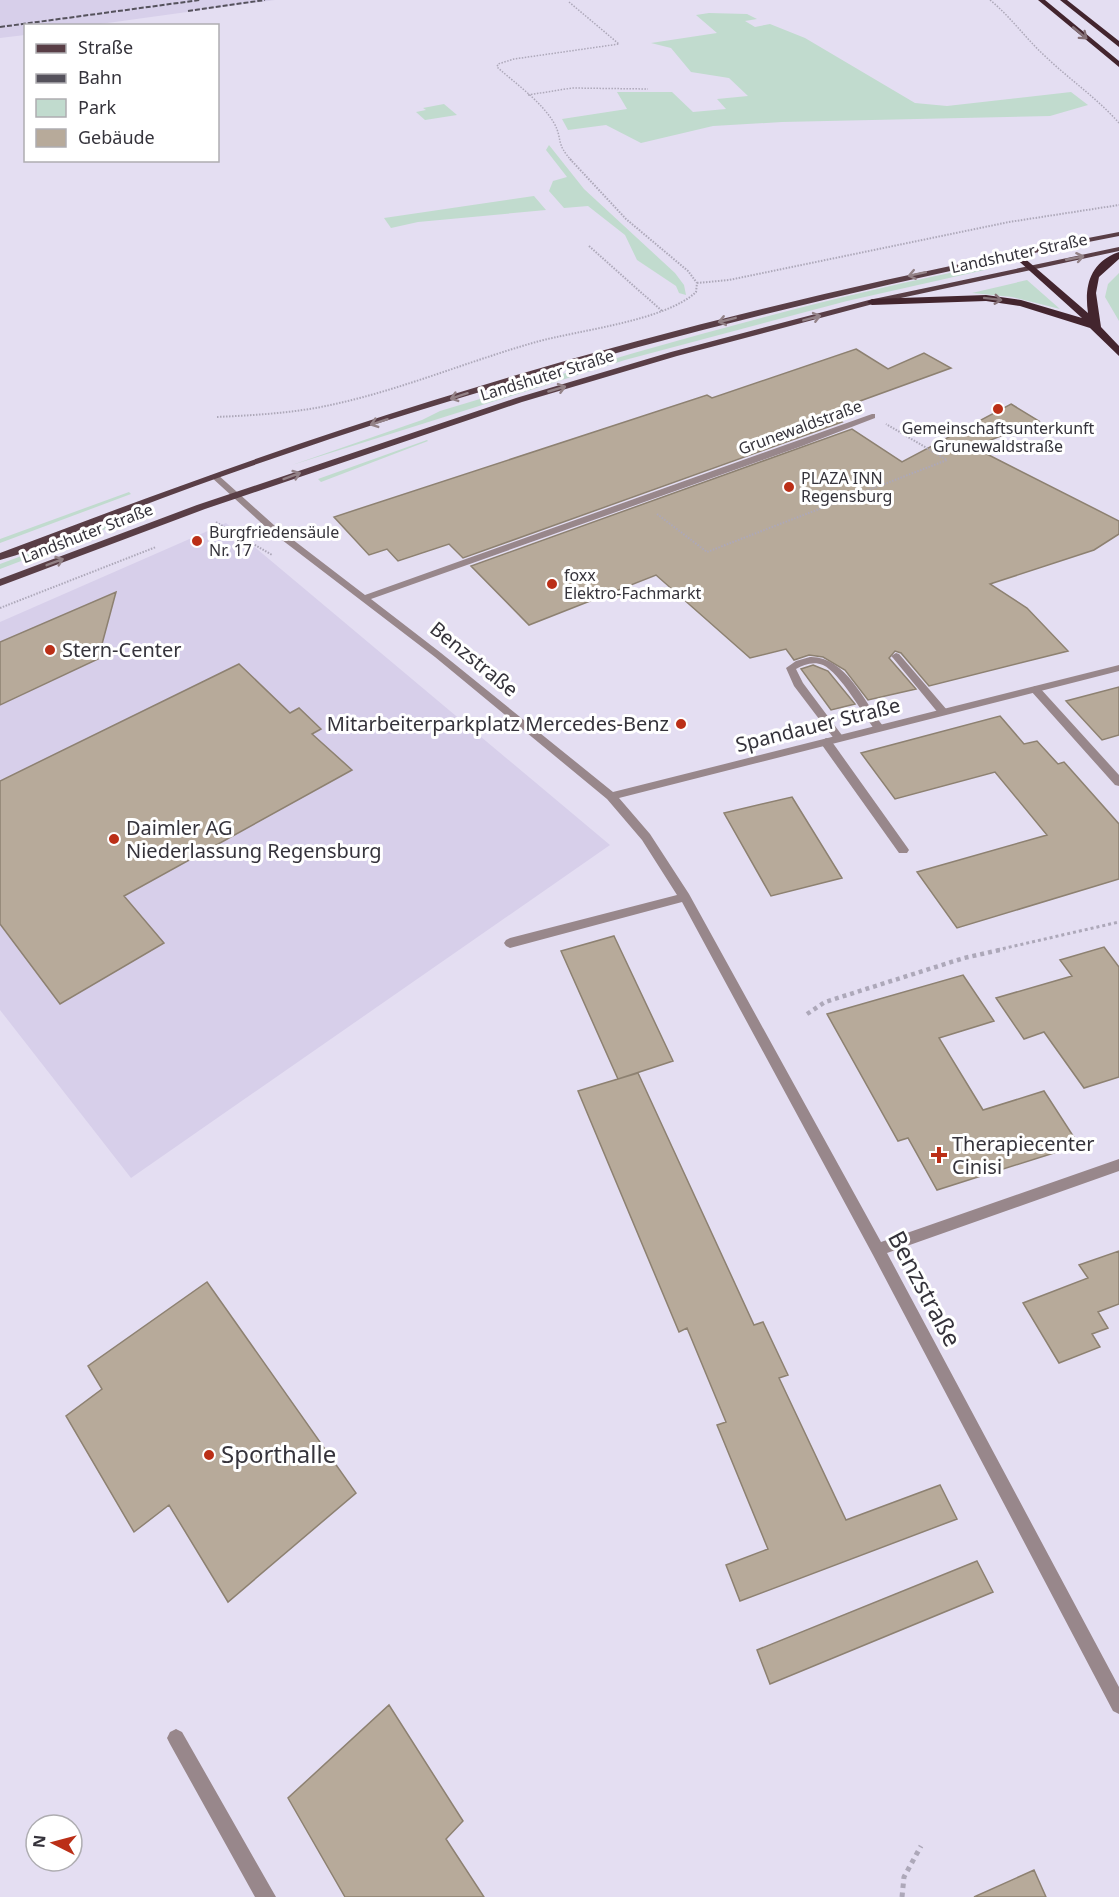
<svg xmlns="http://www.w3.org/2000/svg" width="1119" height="1897" font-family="'Noto Sans',sans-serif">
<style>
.built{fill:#d7cfea}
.green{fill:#c1dbce}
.building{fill:#b7aa9a;stroke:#8d8171;stroke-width:1.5}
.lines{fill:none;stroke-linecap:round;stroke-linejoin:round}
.path-far4{stroke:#ada8b9;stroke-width:1.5;stroke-dasharray:1.5 1.5;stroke-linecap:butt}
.path-far3{stroke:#ada8b9;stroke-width:2;stroke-dasharray:1.5 1.5;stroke-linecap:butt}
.path-far2{stroke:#ada8b9;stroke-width:3;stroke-dasharray:3 3;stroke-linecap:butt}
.path-far1{stroke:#ada8b9;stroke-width:4.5;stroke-dasharray:4 4;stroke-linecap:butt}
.path{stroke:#ada8b9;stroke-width:5;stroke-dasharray:4.5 4.5;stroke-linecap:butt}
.service{fill:#98878b;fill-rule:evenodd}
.minor{fill:#98878b;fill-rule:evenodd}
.primary{fill:#593e46;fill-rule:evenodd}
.motorway{fill:#43252e;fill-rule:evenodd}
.rail{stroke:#55525c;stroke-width:2;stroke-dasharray:5 2;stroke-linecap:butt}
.oneway{stroke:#857177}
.oneway2{stroke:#938287}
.poi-dot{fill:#bb2f17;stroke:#fff;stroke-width:2}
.labels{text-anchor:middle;stroke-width:6;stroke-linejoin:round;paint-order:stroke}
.far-street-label{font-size:16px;fill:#35333b;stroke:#fff}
.far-poi-label{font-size:16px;fill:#35333b;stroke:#fff;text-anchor:start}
.poi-label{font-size:20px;fill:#35333b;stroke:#fff;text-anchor:start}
.street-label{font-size:20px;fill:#35333b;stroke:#fff}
.near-street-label{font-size:24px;fill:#35333b;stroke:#fff}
.near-poi-label{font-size:24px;fill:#35333b;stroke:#fff;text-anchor:start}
</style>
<rect width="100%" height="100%" fill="#e4def2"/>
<path class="built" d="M0 0H275L93 25 26 26 25 35 0 38Z
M226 523 610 845 131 1178 0 1010V622Z"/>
<path class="green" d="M709 13 747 14 757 19 745 21 755 27 770 24 805 38 915 103 947 106 1071 92 1088 105 1050 116 782 122 713 126 641 143 606 125 568 130 562 119 627 109 617 92H672L693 112 726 109 717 99 748 96 729 78 691 72 671 48 651 43 717 33 696 15Z
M444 104 457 115 425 120 416 112 426 110 423 108Z
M549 145 584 189 675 273 684 285 686 295 679 293 676 286 637 260 625 235 588 206 564 208 549 191 553 181 567 177 546 150Z
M534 196 546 210 418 222 391 228 384 218Z
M983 266 989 269 847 301 625 360 292 465 422 420 440 411C619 356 799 303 983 266Z
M1119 273V321L1105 297 1108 284Z
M1027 280 1060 309 1012 297 972 293Z
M428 441 321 482 318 479 427 440Z
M129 492 131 494 0 543V539Z
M145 510 148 513 0 569V564Z"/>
<path class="building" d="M856 349 888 369 924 353 951 368 827 413 842 422 463 558 449 544 398 561 387 549 369 555 334 517 707 395 712 398Z
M1011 404 1039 421 973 447 1119 521V534L1094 550 990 584 1027 608 1068 651 929 686 901 653 895 651 889 658 916 689 868 700 845 670 823 657 809 655 794 660 786 649 750 658 656 575 529 625 471 566 852 429 902 462Z
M116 592 98 659 0 705V642Z
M239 664 290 713 299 708 321 729 312 734 352 770 124 896 164 943 60 1004 0 924V781Z
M813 665 828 671 855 704 831 710 801 669Z
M1119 687V735L1102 740 1066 701Z
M1000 716 1024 744 1037 741 1058 764 1064 762 1119 824V879L957 928 917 872 1047 835 995 772 895 799 861 753Z
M792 797 842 878 771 896 724 813Z
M614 936 673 1061 618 1079 561 951Z
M1104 947 1119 967V1077L1084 1088 1044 1032 1024 1039 996 998 1072 976 1060 960Z
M963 975 994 1021 939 1038 983 1110 1044 1091 1079 1145 937 1190 908 1138 898 1141 827 1014Z
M638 1073 754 1325 763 1322 788 1375 779 1378 846 1520 940 1485 957 1519 740 1601 726 1565 768 1549 717 1425 726 1422 687 1328 679 1332 578 1091Z
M1119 1251V1304L1098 1312 1108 1328 1092 1334 1100 1347 1059 1363 1023 1303 1088 1278 1079 1265Z
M207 1282 356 1493 228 1602 169 1505 134 1532 66 1416 102 1389 88 1366Z
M977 1561 993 1592 770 1684 757 1650Z
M389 1705 463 1821 446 1839 484 1897H345L288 1798Z
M1034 1870 1046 1897H974Z"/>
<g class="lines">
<path class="path-far4" d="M990 0C1011 17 1026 39 1046 57 1070 80 1097 98 1119 123
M569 2 619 44 514 59 498 64 497 67C516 84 541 101 554 123 563 139 555 143 572 161
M528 95 572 88 648 89"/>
<path class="path-far3" d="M589 246 662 311
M697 283 729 280 1009 222 1119 205
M217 417C257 415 296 413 335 404 403 389 469 361 536 342 579 330 665 321 696 292L697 283 688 271 626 219 570 159
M657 514 707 552 947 460 886 424
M216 522 272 555
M0 608 156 547"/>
<path class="path-far2" d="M997 950 1119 922"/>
<path class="path-far1" d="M807 1014 825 1002 964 958 1004 949"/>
<path class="path" d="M902 1897 904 1877 921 1846"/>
<path class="service" d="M896 653 899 654 947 710V714H939L893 658 891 656Z
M810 657C845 656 864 701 883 726L884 728 883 730H875C863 714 840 673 823 665 814 661 804 664 796 669L803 683 844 738 843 740H835L794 686 786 668 796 661Z
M1035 686 1039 687 1119 775V786L1115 785 1031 691 1030 689Z
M826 738 830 739 907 847 909 850 907 853H899L822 745 821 742Z"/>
<path class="minor" d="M872 414H875V418L802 446 371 599 441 653 613 792 1119 665V671L619 798 650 834 689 894 881 1242 1119 1159V1171L887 1253 1119 1687V1714L1113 1711 873 1255 682 902 510 948 506 946 504 943 506 940 510 938 677 895 642 840 607 799 435 657 269 530 210 476 217 474 275 526 365 595Z
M176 1729 182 1732 276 1897H255L170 1744 167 1738 170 1732Z"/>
<path class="primary" d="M1119 232V236C852 288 589 354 330 439 262 462 193 486 126 512 84 528 43 548 0 560V553C143 499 285 446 431 401 657 330 887 276 1119 232Z
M1119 247V251L873 304 677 356 522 402 205 509 0 586V579L197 505 516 398 671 352 869 300Z"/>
<path class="motorway" d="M1038 0H1045L1119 61V67Z
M1060 0H1067L1119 41V47Z
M1015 250 1088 313C1084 286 1090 262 1119 252V259L1099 277 1096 293 1101 327 1119 346V356L1090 328 1020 306 986 301 872 305 867 302 872 299 986 295 1021 300 1082 318 1012 255V251Z"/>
<path class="rail" d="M188 11 265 0
M0 27 200 0"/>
</g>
<defs><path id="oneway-shaft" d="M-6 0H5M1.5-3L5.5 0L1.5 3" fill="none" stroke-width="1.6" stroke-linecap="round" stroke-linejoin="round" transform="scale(1.5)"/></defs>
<g class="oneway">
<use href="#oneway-shaft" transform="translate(1080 33) rotate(40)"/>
<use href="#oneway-shaft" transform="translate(993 299) rotate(7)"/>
</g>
<g class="oneway2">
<use href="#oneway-shaft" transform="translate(1075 258) rotate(-11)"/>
<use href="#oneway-shaft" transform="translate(917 274) rotate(168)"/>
<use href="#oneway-shaft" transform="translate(812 318) rotate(-15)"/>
<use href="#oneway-shaft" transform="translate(727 320) rotate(166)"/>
<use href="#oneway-shaft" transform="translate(557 389) rotate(-16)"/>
<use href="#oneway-shaft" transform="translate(459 396) rotate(162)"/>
<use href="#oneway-shaft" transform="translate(379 422) rotate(162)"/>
<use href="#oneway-shaft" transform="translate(292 476) rotate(-20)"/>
<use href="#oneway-shaft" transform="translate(55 562) rotate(-21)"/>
</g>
<g class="poi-dot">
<circle cx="998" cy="409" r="6"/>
<circle cx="789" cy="487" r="6"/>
<circle cx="197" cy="541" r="6"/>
<circle cx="552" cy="584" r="6"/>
<circle cx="50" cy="650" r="6"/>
<circle cx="681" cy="724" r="6"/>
<circle cx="114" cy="839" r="6"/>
<path d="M936 1146h6v6h6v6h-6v6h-6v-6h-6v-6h6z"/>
<circle cx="209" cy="1455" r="6"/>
</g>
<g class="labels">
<g class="far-street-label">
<text transform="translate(1019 253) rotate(-12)" y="6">Landshuter Straße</text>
<text transform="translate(547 375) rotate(-17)" y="6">Landshuter Straße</text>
<text transform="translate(800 427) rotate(-20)" y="6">Grunewaldstraße</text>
<text transform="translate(87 533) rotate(-21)" y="6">Landshuter Straße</text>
</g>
<g class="far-poi-label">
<text x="998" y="434" text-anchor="middle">Gemeinschaftsunterkunft<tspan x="998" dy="18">Grunewaldstraße</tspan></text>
<text x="801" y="484">PLAZA INN<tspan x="801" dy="18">Regensburg</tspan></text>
<text x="209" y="538">Burgfriedensäule<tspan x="209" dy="18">Nr. 17</tspan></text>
<text x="564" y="581">foxx<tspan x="564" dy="18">Elektro-Fachmarkt</tspan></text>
</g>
<g class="poi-label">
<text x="62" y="657">Stern-Center</text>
<text x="669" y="731" text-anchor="end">Mitarbeiterparkplatz Mercedes-Benz</text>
<text x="126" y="835">Daimler AG<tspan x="126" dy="23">Niederlassung Regensburg</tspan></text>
<text x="952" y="1151">Therapiecenter<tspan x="952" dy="23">Cinisi</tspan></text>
</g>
<g class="street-label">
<text transform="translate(474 659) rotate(39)" y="7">Benzstraße</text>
<text transform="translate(818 725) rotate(-14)" y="7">Spandauer Straße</text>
</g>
<g class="near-street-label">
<text transform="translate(924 1289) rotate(62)" y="8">Benzstraße</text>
</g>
<g class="near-poi-label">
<text x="221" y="1463">Sporthalle</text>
</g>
</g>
<rect x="24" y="24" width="195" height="138" fill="#ffffff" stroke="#aeadb1" stroke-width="1.5"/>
<rect x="36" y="44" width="30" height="9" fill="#593e46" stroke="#aeadb1" stroke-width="1.5"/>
<text x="78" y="54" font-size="18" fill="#35333b">Straße</text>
<rect x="36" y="74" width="30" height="9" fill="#55525c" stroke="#aeadb1" stroke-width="1.5"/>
<text x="78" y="84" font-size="18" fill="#35333b">Bahn</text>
<rect x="36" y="99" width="30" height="18" fill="#c1dbce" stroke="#aeadb1" stroke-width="1.5"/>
<text x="78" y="114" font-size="18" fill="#35333b">Park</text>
<rect x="36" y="129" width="30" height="18" fill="#b7aa9a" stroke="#aeadb1" stroke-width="1.5"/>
<text x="78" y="144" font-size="18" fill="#35333b">Gebäude</text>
<g transform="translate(54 1843) rotate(276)"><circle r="28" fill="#ffffff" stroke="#aeadb1" stroke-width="1.5"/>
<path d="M0-4.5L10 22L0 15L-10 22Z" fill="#bb2f17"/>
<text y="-9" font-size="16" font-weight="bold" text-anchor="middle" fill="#35333b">N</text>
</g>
</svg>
